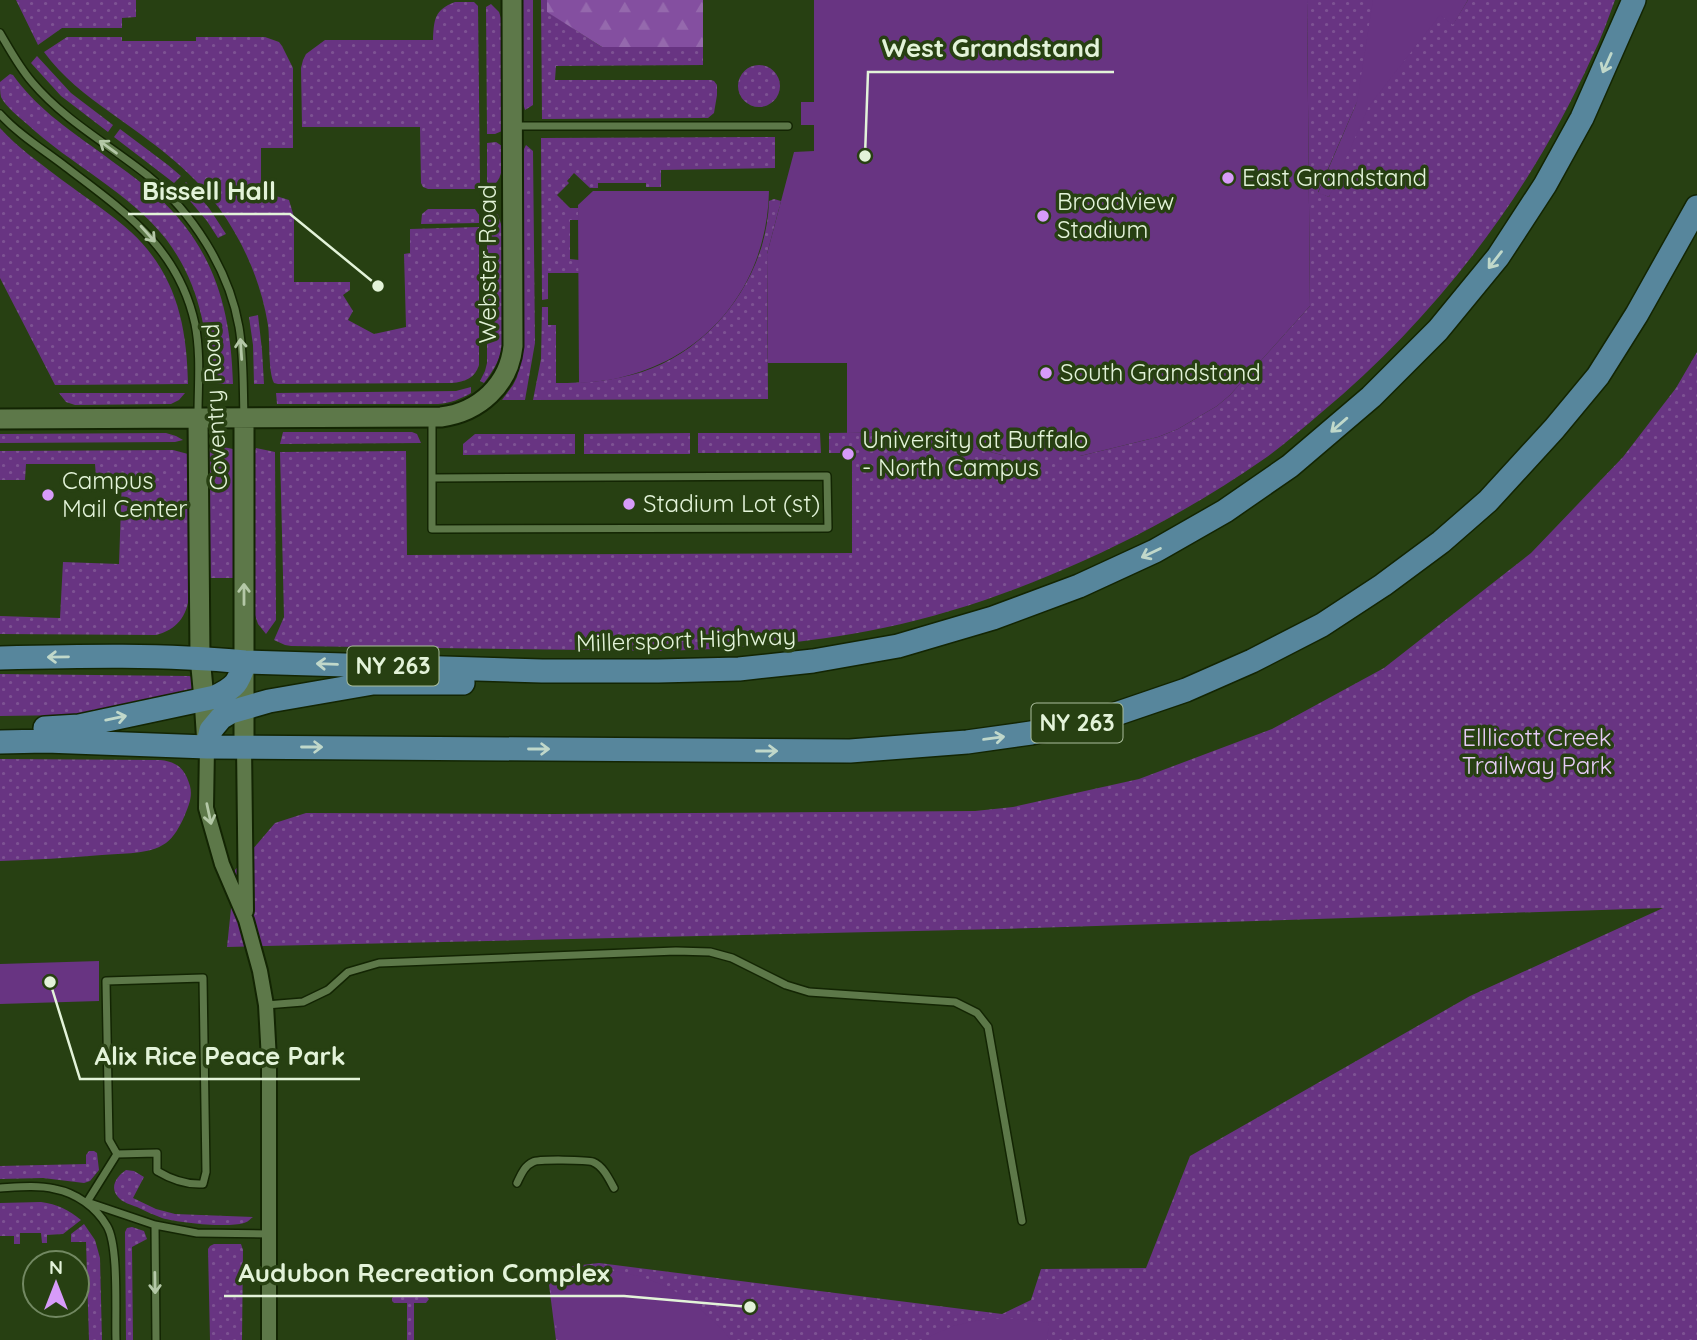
<svg xmlns="http://www.w3.org/2000/svg" width="1697" height="1340" font-family="Quicksand,sans-serif">
<style>
.grass{fill:url(#grass-dots);fill-rule:evenodd}
.forest{fill:url(#forest-firs)}
.garden{fill:#683482}
.lines{fill:none;stroke-linecap:round;stroke-linejoin:round}
.service-casing{stroke:#132503;stroke-width:10}
.minor-casing{stroke:#132503;stroke-width:18}
.tertiary-casing{stroke:#132503;stroke-width:23}
.primary-casing{stroke:#132503;stroke-width:26}
.service{stroke:#5d7849;stroke-width:7}
.minor{stroke:#5d7849;stroke-width:14}
.tertiary{stroke:#5d7849;stroke-width:19}
.primary{stroke:#57869c;stroke-width:23}
.oneway{stroke:#c0d8ca}
.oneway2{stroke:#b4c8a7}
.poi-dot{fill:#d79bf9;stroke:#274012;stroke-width:2.5}
.labels{text-anchor:middle;stroke-width:7;stroke-linejoin:round;paint-order:stroke}
.shield{fill:#274012;stroke:#abbd9d;stroke-width:2}
.shield-label{font-size:23px;font-weight:bold;fill:#e3f3d9}
.poi-label{font-size:24px;fill:#e3f3d9;stroke:#274012;text-anchor:start}
.street-label{font-size:24px;fill:#e3f3d9;stroke:#274012}
.park-label{font-size:24px;fill:#e6cbf6;stroke:#274012}
.leader{fill:none;stroke:#e3f3d9;stroke-width:2.5}
.callout-dot{fill:#e3f3d9;stroke:#274012;stroke-width:2.5}
.callout-label{font-size:26px;text-anchor:middle;font-weight:bold;fill:#e3f3d9;stroke:#274012;stroke-width:7;stroke-linejoin:round;paint-order:stroke}
</style>
<defs>
<pattern id="grass-dots" width="8" height="8" patternUnits="userSpaceOnUse" patternTransform="scale(1.75)"><rect width="8" height="8" fill="#683482"/><path d="M2 2h.1M6 6h.1" fill="none" stroke="#7d5293" stroke-width="1.8" stroke-linecap="round"/></pattern>
<pattern id="forest-firs" width="22" height="20" patternUnits="userSpaceOnUse" patternTransform="scale(1.75)"><rect width="22" height="20" fill="#844fa0"/><path d="M5 1l3.5 6h-7zM16 11l3.5 6h-7z" fill="#9569ad"/></pattern>
</defs>
<rect width="100%" height="100%" fill="#274012"/>
<path class="grass" d="M16 0H136V17L122 18V28H62L38 45Z
M521 0H533V105L525 110 522 100Z
M541 0H547L548 12 602 47H703V65L556 66 555 80H711L714 81 717 85V95L714 113 708 118H702L542 119Z
M1307 0H1424L1453 24 1468 0H1615C1608 19 1601 39 1592 57 1530 194 1437 316 1322 412 1303 428 1284 445 1264 459 1196 506 1124 545 1048 576 995 598 940 616 883 628 811 643 737 649 663 651L291 646 285 645 274 640 284 617 280 452 406 451 407 555 852 553V453H829V433L910 432 1006 456H1080L1158 437 1178 429 1217 406 1230 395 1310 306ZM1357 102 1329 197 1318 192Z
M455 2H474L478 6 480 183 476 189H428L423 187 421 183 420 127H302L301 68 303 60 306 54 325 40H433C434 20 434 10 455 2Z
M491 4 499 12 502 21V131L495 134H487L486 7Z
M67 37H122V41H196V37H265L279 42 282 46 293 68V148H261V195L276 196 289 200 294 217V282H350V290L343 295 353 311 348 320 374 334 406 327 404 254 410 253V229L479 227V365C475 378 465 382 452 383L278 384 274 383C268 371 270 340 268 325 261 282 244 243 219 208 190 168 150 141 111 113 86 95 62 77 44 52Z
M37 56 71 93 113 125 108 132 61 96 31 63Z
M738 86a21 21 0 1 1 42 0a21 21 0 1 1-42 0Z
M10 74 13 75C35 106 66 128 97 150 117 165 138 179 157 196 214 248 231 309 233 384H209C208 331 199 283 166 239 129 192 71 165 27 124 19 117 6 107 1 97 0 93 0 86 0 82Z
M0 128C18 148 40 163 62 180 85 197 110 213 131 232 176 274 187 325 188 384L55 385 0 278Z
M120 129 168 165 181 176 174 183 114 137Z
M775 137V168L661 170V187H646V183H598V188H590L574 173 567 181 569 183 557 195 570 208H578L579 220H570V259L579 260V273H548V299L542 300 541 138Z
M496 142 502 146C502 161 505 177 492 187L487 182V143Z
M526 145 533 151 535 343 525 400H502L513 385 517 377 523 346 522 159 523 151Z
M186 182 209 208 226 234 218 238 207 221 180 189Z
M774 199 781 201 767 254 768 399 533 400 541 359 542 307H548V325H556V383C586 383 613 381 642 372 714 348 767 276 769 201Z
M428 209H475L479 215V223L421 224 422 214Z
M492 211 498 215 502 227 503 342C501 358 494 370 484 383L480 381 485 371 487 363V215Z
M258 315 262 350 264 384H254L253 345 249 317Z
M1697 352V1340H556L547 1269 599 1263 1002 1314 1031 1300 1041 1269 1146 1268 1190 1156 1470 996 1663 908 1002 929 227 947 235 870 275 823 306 813 552 814 975 811 1013 807 1139 779 1272 729 1384 668 1531 553 1623 457 1676 388Z
M471 387V393C461 399 450 403 438 404H277L276 393 456 391Z
M59 393H185L179 400 171 404 75 405 66 402Z
M283 432H412L417 434 421 443 280 444Z
M166 433 176 436 183 440 175 442 0 443V434Z
M690 433V454H584V434Z
M698 433H820L821 453H698Z
M475 434H575V454L463 455V444Z
M223 447 233 449 234 578H210L209 449Z
M256 448 275 452 276 620 266 634 258 624 255 615 254 451Z
M173 450 188 454 189 596C187 617 176 630 156 635L0 634V616L60 618 63 562 119 564 122 478 96 477 95 464H26L25 480H0V451Z
M0 674 189 676 196 678 195 694 114 710 71 715 0 716Z
M0 759 160 760C178 762 185 769 190 786 193 797 188 807 184 817 180 826 174 837 166 843 149 855 122 853 102 855 68 858 34 860 0 861Z
M89 1151H94L97 1153 99 1170 90 1181 84 1183 43 1178 0 1179V1166L86 1164V1155Z
M126 1170 134 1171 144 1177 133 1198 156 1209 175 1214 253 1217C249 1220 248 1222 244 1223 228 1228 179 1223 162 1218 154 1215 145 1211 137 1207 131 1205 122 1202 118 1197 109 1187 117 1176 126 1170Z
M41 1202C57 1204 69 1210 81 1220L63 1234 47 1235V1243H42L41 1233H20V1244H14V1236H0V1203Z
M84 1224 95 1240 100 1258 102 1340H89L86 1242H71V1234Z
M132 1227 144 1231 147 1239 132 1247 133 1340H126L125 1232 127 1228Z
M214 1244H241L243 1250 242 1340H210L208 1249 210 1246Z
M394 1296H426L429 1299 426 1303H414V1340H407V1303H394L392 1301V1298Z"/>
<path class="forest" d="M547 0H703V47H602L547 12Z"/>
<path class="garden" d="M814 0H1307L1310 306 1230 395 1217 406 1178 429 1158 437 1080 456H1006L910 432 847 433V363H768L767 254 794 152 814 151V125H801V102H814Z
M1373 0H1468L1453 25 1440 15 1369 106 1329 197 1318 193 1357 102Z
M593 191H769C767 300 687 379 579 383L578 205Z
M99 961V1001L0 1004V964Z
M583 1268C633 1271 671 1281 708 1316 716 1324 724 1331 731 1340H558L550 1272Z
M1007 1318 1049 1323 1047 1340H922L953 1326 980 1320Z"/>
<g class="lines">
<g class="service-casing">
<path id="service" d="M0 33C10 50 19 67 32 82 64 120 108 144 147 175 192 212 229 269 239 327 244 356 243 387 244 417
M0 114C19 135 44 150 66 167 125 212 178 247 195 324 201 354 198 385 198 415
M513 126H788
M432 418V529L828 528 827 476 433 478
M203 978 206 1172 203 1184C186 1185 172 1180 157 1171V1153L117 1154 109 1140 106 981Z
M266 1005 303 1002 328 990 348 972 379 963 676 951 710 952 732 958 786 985 809 992 955 1002 977 1013 988 1027 1022 1221
M117 1154 87 1202 155 1225 197 1233 269 1234
M517 1183C521 1175 524 1166 533 1162 539 1159 587 1160 593 1162 603 1166 609 1179 614 1188
M0 1188C18 1187 37 1185 55 1189 76 1193 96 1207 107 1226 119 1246 115 1314 116 1340
M155 1225 156 1340"/>
</g>
<g class="minor-casing">
<path id="minor" d="M244 746 246 911
M207 747 206 808 222 864 246 920 260 971 266 1005 269 1060V1340"/>
</g>
<g class="tertiary-casing">
<path id="tertiary" d="M198 418 200 657 204 699 207 745
M0 419 441 417C479 412 509 385 513 346L512 0
M244 746V418"/>
</g>
<g class="primary-casing">
<path id="primary" d="M0 658C81 656 164 654 245 662L542 671H658L739 669 813 661 898 646 993 618 1079 586 1155 551 1225 511 1290 466 1371 397 1438 330 1498 257 1545 185 1582 118 1634 0
M45 728 79 726 215 697C236 687 238 683 245 662
M0 742 46 741 207 747 850 751 967 742 1031 733 1107 717 1186 690 1252 661 1322 625 1383 585 1441 542 1488 501 1554 429 1598 376 1637 314 1697 207
M207 747 211 730 221 718 231 712 269 701 373 683H463"/>
</g>
<use href="#service" class="service"/>
<use href="#minor" class="minor"/>
<use href="#tertiary" class="tertiary"/>
<use href="#primary" class="primary"/>
</g>
<defs><path id="oneway-shaft" d="M-6 0H5M1.5-3L5.5 0L1.5 3" fill="none" stroke-width="1.6" stroke-linecap="round" stroke-linejoin="round" transform="scale(1.75)"/></defs>
<g class="oneway">
<use href="#oneway-shaft" transform="translate(1607 63) rotate(114)"/>
<use href="#oneway-shaft" transform="translate(1495 260) rotate(128)"/>
<use href="#oneway-shaft" transform="translate(1339 425) rotate(139)"/>
<use href="#oneway-shaft" transform="translate(1151 553) rotate(154)"/>
<use href="#oneway-shaft" transform="translate(58 657) rotate(179)"/>
<use href="#oneway-shaft" transform="translate(327 664) rotate(-178)"/>
<use href="#oneway-shaft" transform="translate(116 718) rotate(-12)"/>
<use href="#oneway-shaft" transform="translate(994 738) rotate(-8)"/>
<use href="#oneway-shaft" transform="translate(312 747)"/>
<use href="#oneway-shaft" transform="translate(539 749)"/>
<use href="#oneway-shaft" transform="translate(767 751)"/>
</g>
<g class="oneway2">
<use href="#oneway-shaft" transform="translate(108 147) rotate(-144)"/>
<use href="#oneway-shaft" transform="translate(148 234) rotate(48)"/>
<use href="#oneway-shaft" transform="translate(241 349) rotate(-94)"/>
<use href="#oneway-shaft" transform="translate(244 594) rotate(-90)"/>
<use href="#oneway-shaft" transform="translate(209 814) rotate(78)"/>
<use href="#oneway-shaft" transform="translate(155 1283) rotate(89)"/>
</g>
<g class="poi-dot">
<circle cx="1228" cy="178" r="7"/>
<circle cx="1043" cy="216" r="7"/>
<circle cx="1046" cy="373" r="7"/>
<circle cx="848" cy="454" r="7"/>
<circle cx="48" cy="495" r="7"/>
<circle cx="629" cy="504" r="7"/>
</g>
<g class="labels">
<g class="shield">
<rect x="347.5" y="646.5" width="91" height="39" rx="5"/>
<rect x="1031.5" y="703.5" width="91" height="39" rx="5"/>
</g>
<g class="shield-label">
<text x="393" y="674">NY 263</text>
<text x="1077" y="731">NY 263</text>
</g>
<g class="poi-label">
<text x="1242" y="186">East Grandstand</text>
<text x="1057" y="210">Broadview<tspan x="1057" dy="28">Stadium</tspan></text>
<text x="1060" y="381">South Grandstand</text>
<text x="862" y="448">University at Buffalo<tspan x="862" dy="28">- North Campus</tspan></text>
<text x="62" y="489">Campus<tspan x="62" dy="28">Mail Center</tspan></text>
<text x="643" y="512">Stadium Lot (st)</text>
</g>
<g class="street-label">
<text transform="translate(488 264) rotate(-90)" y="8">Webster Road</text>
<text transform="translate(215 407) rotate(-93)" y="8">Coventry Road</text>
<text transform="translate(686 640) rotate(-2)" y="8">Millersport Highway</text>
</g>
<g class="park-label">
<text x="1537" y="746">Elllicott Creek<tspan x="1537" dy="28">Trailway Park</tspan></text>
</g>
</g>
<path class="leader" d="M865 156L868 72H1114M378 286L290 214H128M50 982L80 1079H360M750 1307L624 1296H224"/>
<g class="callout-dot">
<circle cx="865" cy="156" r="7"/>
<circle cx="378" cy="286" r="7"/>
<circle cx="50" cy="982" r="7"/>
<circle cx="750" cy="1307" r="7"/>
</g>
<g class="callout-label">
<text x="991" y="57">West Grandstand</text>
<text x="209" y="200">Bissell Hall</text>
<text x="220" y="1065">Alix Rice Peace Park</text>
<text x="424" y="1282">Audubon Recreation Complex</text>
</g>
<g transform="translate(56 1284)"><circle r="33" fill="#274012" stroke="#728862" stroke-width="2"/>
<path d="M0-5L12 26L0 18L-12 26Z" fill="#d79bf9"/>
<text y="-10" font-size="19" font-weight="bold" text-anchor="middle" fill="#e3f3d9">N</text>
</g>
</svg>
